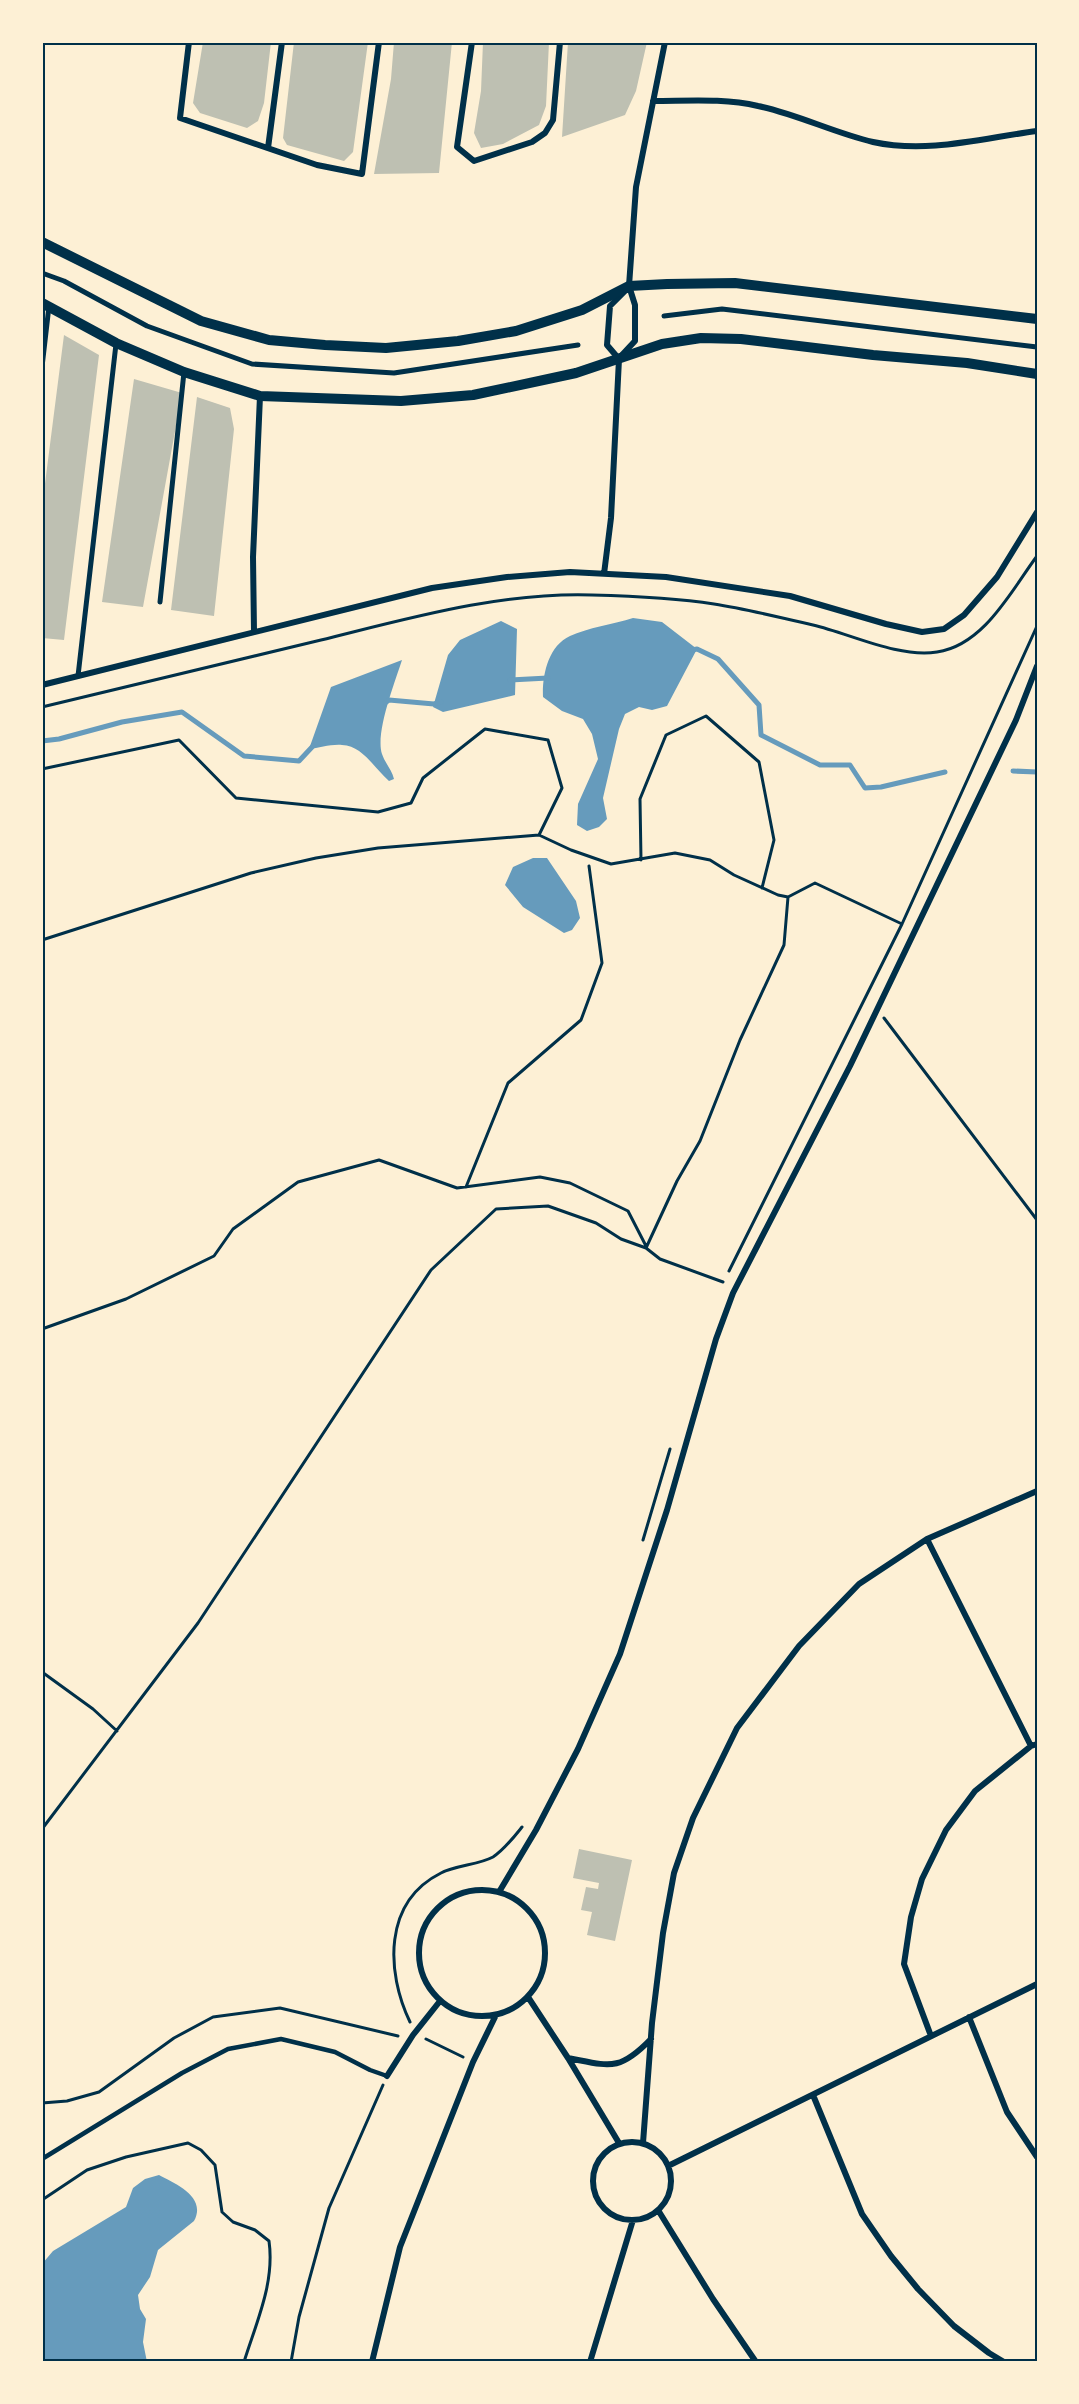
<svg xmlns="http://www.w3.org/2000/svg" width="1079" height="2404" font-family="'Nunito Sans',sans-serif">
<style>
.water{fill:#669bbc}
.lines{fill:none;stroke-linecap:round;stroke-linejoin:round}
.stream{stroke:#669bbc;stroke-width:5}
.building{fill:#bec0b2}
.path{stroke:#003049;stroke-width:3}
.service{stroke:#003049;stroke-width:4.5}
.pedestrian{stroke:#003049;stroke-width:5}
.minor{stroke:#003049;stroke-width:6}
.tertiary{stroke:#003049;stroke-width:10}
.neatline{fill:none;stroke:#003049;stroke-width:2}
</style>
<rect width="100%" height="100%" fill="#fdf0d5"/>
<path class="water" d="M633 618 662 622 697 649 667 706 652 710 639 707 625 714 619 729 603 798 607 819 599 827 587 831 577 825 578 804 598 759 592 734 583 719 562 711 543 697C542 676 548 646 570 636 587 628 614 624 633 618Z
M501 621 517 629 515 695 443 712 433 707 448 655 460 640Z
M402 660C395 682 375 733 382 754 385 763 392 770 394 779L389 781C374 768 363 746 342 745 331 744 319 748 309 749L331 687Z
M533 858H547L576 901 580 918 572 930 564 933 523 907 505 885 513 867Z
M159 2175C176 2184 207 2197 194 2221L158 2250 150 2277 138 2295 140 2309 146 2319 143 2342 147 2362H42V2264L53 2251 126 2207 133 2188 145 2179Z"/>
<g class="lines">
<path class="stream" d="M692 650 697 649 718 659 759 705 761 735 820 765H850L865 788 881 787 945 772
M510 680 548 678
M385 703 389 700 434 704 441 702
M42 741 59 739 122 722 182 712 244 756 299 761 313 746
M1013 771 1037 772"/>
</g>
<path class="building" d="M203 42H271L264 103 258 121 247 128 200 113 193 103Z
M294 42H368L353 152 344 161 287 145 283 138Z
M394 42H452L439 173 374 174 391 79Z
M483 42H549L546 106 539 125 503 144 481 148 474 133 481 91Z
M568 42H647L636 91 625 115 562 137Z
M64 335 99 355 64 640 42 638V507Z
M134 379 182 393 143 607 102 602Z
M197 397 230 408 234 429 214 616 171 610Z
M579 1849 632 1860 615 1941 587 1935 592 1912 581 1910 586 1887 598 1889 599 1883 573 1878Z"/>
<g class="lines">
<path class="path" d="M42 707C135 685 228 663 321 640 410 618 500 592 592 595 632 596 676 598 714 604 747 609 781 618 813 625 851 634 898 658 937 652 984 645 1011 591 1037 556
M42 769 179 740 236 798 378 812 411 803 423 778 485 729 548 740 562 788 539 835
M641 860 640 799 666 735 706 716 759 762 774 840 762 888
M42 940 251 873 316 858 378 848 539 835 571 850 611 864 675 853 710 860 734 875 778 895 788 897 815 883 902 924
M884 1018 1037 1220
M466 1187 508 1083 581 1020 602 963 589 866
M646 1248 677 1181 700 1141 740 1040 784 945 788 897
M729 1271 902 924 1037 626
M42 1329 126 1299 214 1256 233 1229 298 1182 379 1160 457 1188 540 1177 570 1183 628 1211 646 1246
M643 1540 670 1449
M42 1672 93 1709 117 1731
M42 1829 198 1623 431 1270 496 1209 548 1206 596 1223 621 1239 646 1248 660 1259 723 1282
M410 2022C386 1972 383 1902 441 1873 457 1865 478 1865 493 1857 504 1850 514 1837 522 1827
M426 2039 463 2057
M42 2103 67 2101 99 2092 174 2038 213 2017 280 2008 398 2036
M42 2200 87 2170 126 2157 188 2143 201 2150 215 2165 222 2212 233 2222 255 2230 269 2241C275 2283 256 2323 244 2362
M291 2362 299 2317 329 2208 383 2085"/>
<path class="service" d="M42 2159 182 2073 228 2049 281 2039 335 2052 370 2070 387 2076"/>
<path class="pedestrian" d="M42 273 64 281 147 326 252 364 394 373 578 345
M664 316 722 309 1037 347
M42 367 49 306
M160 602 184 372
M78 676 116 344"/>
<path class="minor" d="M189 42 180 118 317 165 362 174 379 42
M472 42 457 147 474 161 532 142 545 133 553 120 560 42
M653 101C688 101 724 98 758 106 797 114 834 133 873 142 928 154 983 138 1037 131
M268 148 282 42
M621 356 635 341V305L629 286 636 187 665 42
M619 359 607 345 610 306 625 291
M604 574 611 518 619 359
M254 632 253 557 260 396
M42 685 432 588 507 577 570 572 666 577 790 596 886 624 922 632 944 629 964 615 997 577 1037 512
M927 1539 1031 1746
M419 1953a63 63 0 1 1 126 0a63 63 0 1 1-126 0Z
M499 1892 536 1830 578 1749 620 1654 667 1510 716 1339 733 1293 850 1066 1016 720 1037 666
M528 1997 568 2058 619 2143
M969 2017 1007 2112 1037 2157
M931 2036 904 1964 911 1917 922 1879 946 1830 975 1791 1031 1746 1037 1744
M568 2058C610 2066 619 2072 651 2039
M387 2076 413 2035 440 2001
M813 2095 862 2214 891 2256 918 2289 954 2326 989 2353 1004 2362
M593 2181a39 39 0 1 1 78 0a39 39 0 1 1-78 0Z
M643 2143 652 2023 663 1933 674 1873 693 1818 737 1728 799 1646 859 1584 927 1539 1037 1491
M668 2166 1037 1984
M658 2210 713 2299 756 2362
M372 2362 400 2247 473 2062 496 2015
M590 2362 633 2220"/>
<path class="tertiary" d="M42 242 201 321 269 340 325 345 386 348 458 341 516 331 582 310 629 286 667 284 735 283 1037 319
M42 303 116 343 184 372 260 396 401 401 473 395 576 373 662 344 701 338 741 339 873 355 967 363 1037 374"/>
</g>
<rect width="1079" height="2404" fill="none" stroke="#fdf0d5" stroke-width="87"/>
<rect x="44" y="44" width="992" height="2316" class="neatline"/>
</svg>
